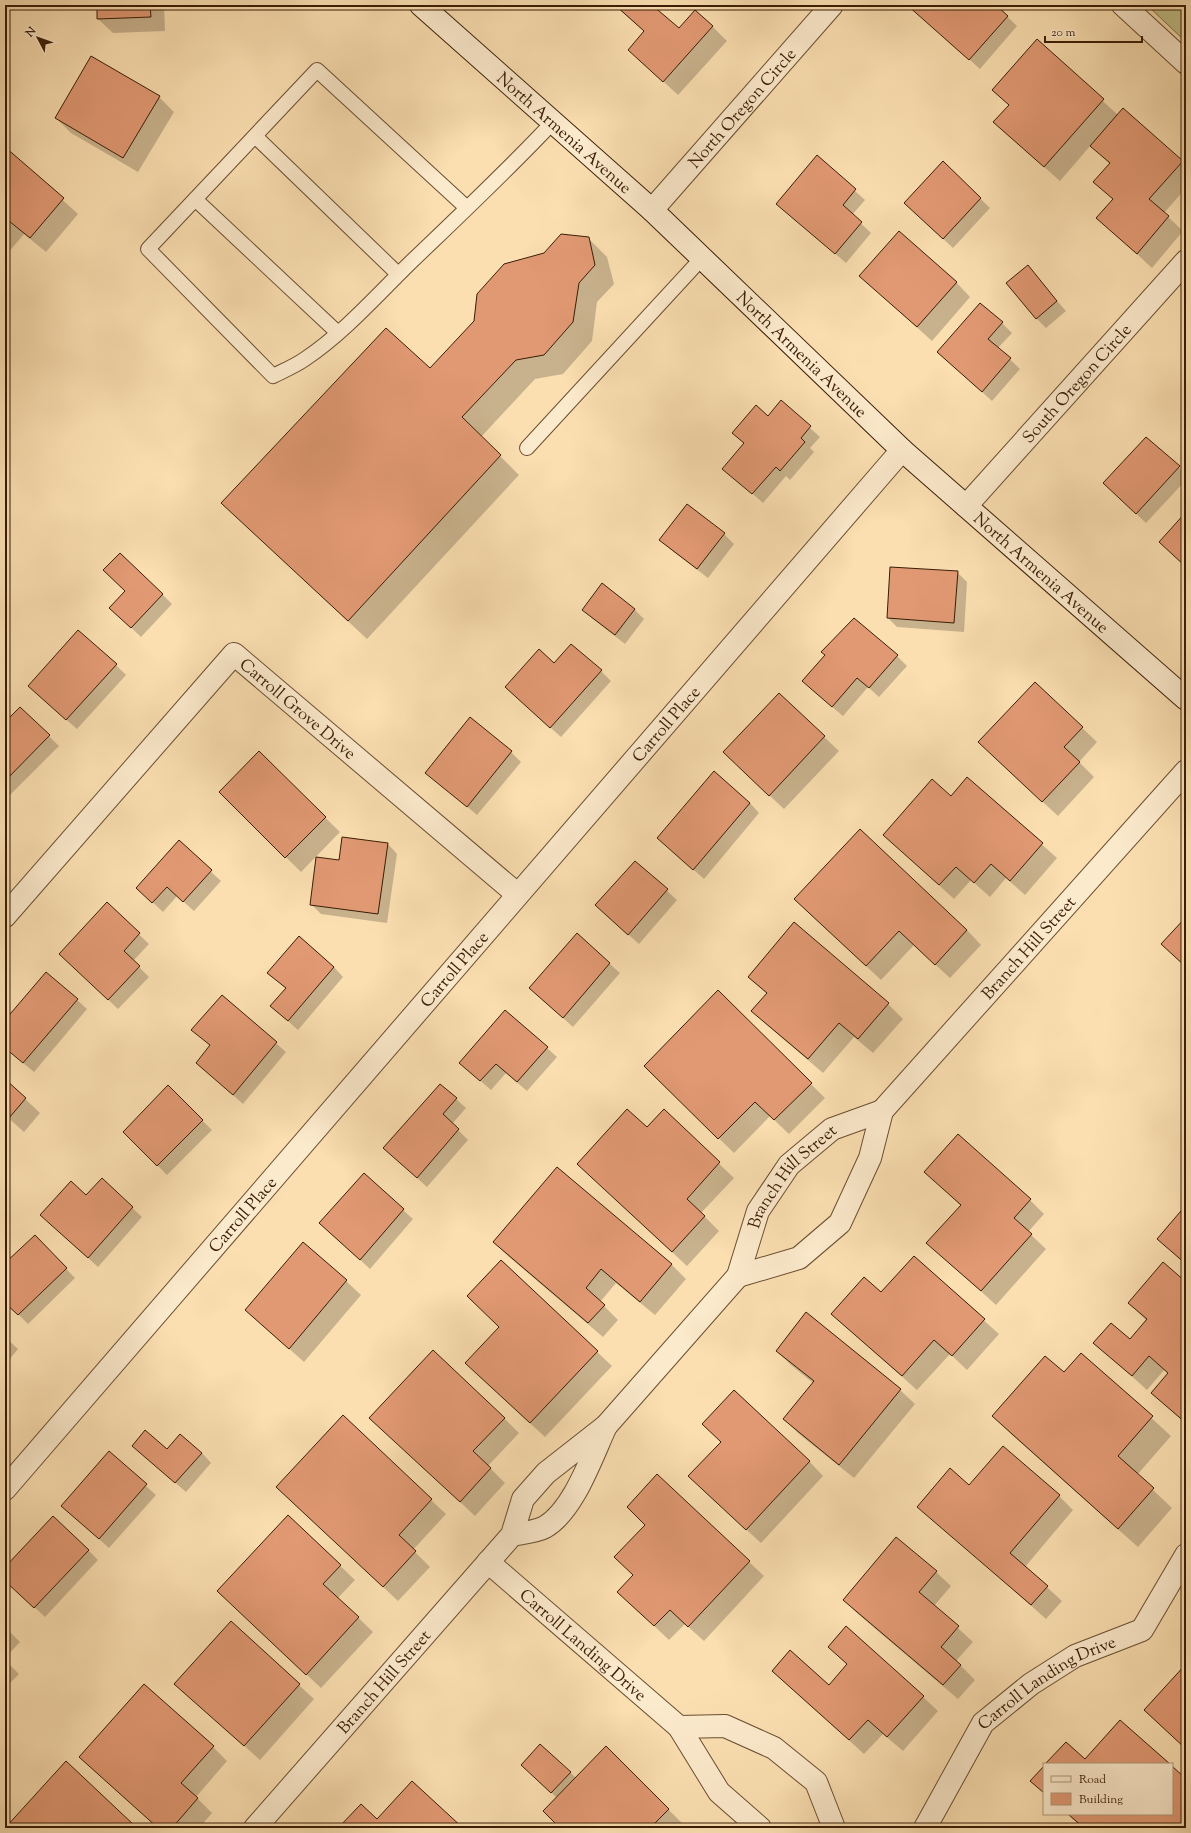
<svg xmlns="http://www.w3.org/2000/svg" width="1191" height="1833" font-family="'Sorts Mill Goudy',serif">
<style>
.green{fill:#c2c189;stroke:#7e6f48}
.shadow{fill:#0003}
.building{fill:#e19973;stroke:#391d06}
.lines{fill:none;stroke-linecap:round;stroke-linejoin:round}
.lane-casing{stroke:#6a4e31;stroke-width:16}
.street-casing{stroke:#6a4e31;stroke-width:24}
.secondary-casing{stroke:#391d06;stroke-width:24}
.lane{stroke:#fceacc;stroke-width:14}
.street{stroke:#fceacc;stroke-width:22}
.secondary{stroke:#fceacc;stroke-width:22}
.labels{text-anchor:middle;stroke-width:4;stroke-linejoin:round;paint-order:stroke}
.street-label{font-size:17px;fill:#391d06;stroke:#fceacc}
</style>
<rect width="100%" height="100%" fill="#fbdfb1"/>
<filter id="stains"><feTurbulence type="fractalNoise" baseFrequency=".005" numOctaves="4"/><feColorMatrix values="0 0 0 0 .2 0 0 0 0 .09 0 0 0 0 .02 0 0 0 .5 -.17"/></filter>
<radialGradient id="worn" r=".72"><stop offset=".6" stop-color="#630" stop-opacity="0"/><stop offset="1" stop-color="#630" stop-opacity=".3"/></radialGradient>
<path class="green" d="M1147 5H1186V42Z"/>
<path class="shadow" d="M98 5H164L165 31 113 33 98 19Z
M614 5H663L658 11 679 30 712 26 727 41 678 95 629 50 645 32Z
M909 5H995L1017 26 980 69Z
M1037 41 1118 115 1186 166V188L1164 213 1183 231 1152 268 1098 218 1114 200 1094 182 1110 164 1091 145 1060 181 1009 136 1010 106 994 90Z
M159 97 174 112 138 172 71 133 56 118Z
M5 148 78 214 46 252 24 234 7 254 5 253Z
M817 157 865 200 852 215 871 233 846 263 777 203Z
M944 163 990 208 953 248 915 213Z
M588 238 607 257 614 284 597 302 592 341 563 374 535 379 481 437 519 475 367 639 222 503 430 369 475 322 544 254Z
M1027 267 1066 311 1046 328 1036 318Z
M860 276 956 282 970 297 932 341Z
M1002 323 1012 333 998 348 1020 369 992 401 938 352Z
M781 402 820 437 810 448 814 452 790 480 786 476 763 503 723 468 744 444 733 433 768 417Z
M1147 438 1186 474V480L1146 523 1114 493Z
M724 534 734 544 708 578 670 549 661 540Z
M957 572 967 582 964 632 897 627 888 618Z
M126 591 162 594 172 604 141 637 120 617Z
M634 609 644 619 625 644 593 619 583 610Z
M897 656 907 666 879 697 868 687 843 716 813 691Z
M554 664 601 671 611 681 561 737 516 697Z
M116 665 126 675 77 729 39 696Z
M1035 683 1097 742 1079 762 1094 777 1058 816 994 757Z
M779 694 839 751 784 809 739 767Z
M20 708 59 746 5 800V724Z
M511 752 521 762 477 815 426 772Z
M259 753 340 832 301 872 220 792Z
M968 778 1057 858 1025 895 1006 878 990 897 971 880 954 899 884 835 951 797Z
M750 803 759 813 704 879 658 838Z
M179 842 221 881 194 911 177 896 163 912 147 897Z
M388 844 397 854 387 923 321 914 311 904 340 861Z
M635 862 677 900 639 944 606 915Z
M107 904 149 944 133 961 149 977 118 1009 60 954Z
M810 914 967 930 981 945 950 978 914 945 881 980Z
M794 924 888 1004 903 1019 873 1053 854 1037 823 1073 767 1025 753 1011 767 994 749 977Z
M577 935 620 973 573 1027 530 988Z
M334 967 343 977 298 1030 271 1006 286 989 269 973Z
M718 992 825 1098 789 1134 770 1116 734 1153 645 1066Z
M1186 993V999L1183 996Z
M222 996 286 1052 243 1104 197 1063 211 1047 193 1030Z
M77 1000 87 1009 34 1072 5 1048V1021Z
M547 1048 557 1057 527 1091 506 1073 491 1090 460 1063Z
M5 1080 40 1113 24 1132 5 1115Z
M168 1087 212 1130 167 1175 124 1132Z
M456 1099 466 1108 452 1124 468 1140 427 1187 384 1148Z
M664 1111 734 1178 701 1213 719 1231 687 1266 593 1178 647 1129Z
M557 1168 672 1265 686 1279 655 1315 616 1283 600 1302 618 1320 603 1337 509 1257 494 1242Z
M926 1172 1030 1200 1044 1214 1028 1232 1046 1249 996 1305 928 1243 961 1206Z
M364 1175 413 1219 370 1269 320 1223Z
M102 1180 142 1217 98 1267 41 1215 86 1197Z
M1186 1206V1265L1158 1239Z
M44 1246 75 1278 28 1324 5 1301V1265Z
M914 1258 999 1334 967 1370 950 1354 917 1390 847 1328Z
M501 1261 612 1366 545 1437 481 1378 500 1327Z
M346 1281 361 1295 304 1362 246 1310Z
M1186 1283V1424L1152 1393 1169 1374 1164 1370 1147 1390 1095 1343 1130 1341 1147 1321 1129 1303Z
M5 1337 18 1349 5 1365Z
M777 1351 900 1390 915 1404 854 1478 799 1434 784 1419 813 1383 791 1365Z
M1082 1354 1171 1436 1137 1475 1172 1508 1138 1547 1012 1435 993 1416 1064 1374Z
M504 1418 519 1433 488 1466 505 1483 475 1516 385 1432Z
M167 1451 202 1453 211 1463 186 1492 143 1455Z
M109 1453 156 1495 109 1548 72 1515Z
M809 1461 823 1476 761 1543 704 1491Z
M658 1476 764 1576 704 1641 685 1624 669 1640 633 1606 646 1525Z
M970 1486 1059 1496 1073 1510 1025 1567 1062 1601 1046 1619 919 1506Z
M431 1500 446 1514 413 1550 430 1567 398 1601 292 1501Z
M288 1516 355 1580 338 1598 373 1632 321 1688 233 1605Z
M88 1550 98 1560 45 1617 5 1580V1568Z
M936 1572 951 1586 934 1606 973 1642 956 1661 975 1680 958 1699 859 1615 844 1600Z
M231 1623 314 1699 260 1760 176 1684Z
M5 1627 20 1642 5 1658Z
M830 1647 923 1697 938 1711 903 1751 883 1734 864 1754 773 1671 829 1687 848 1665Z
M5 1660 19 1674 5 1688Z
M213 1747 227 1761 196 1797 212 1813 199 1828H158L80 1757Z
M606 1748 683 1824 679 1828H561L557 1798 532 1774 570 1772 576 1778Z
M1172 1767 1186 1780V1828H1083L1067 1814H1172Z"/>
<path class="building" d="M97 5H150L151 17 97 19Z
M615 5H652L679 28 695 10 713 26 663 82 628 50 644 31Z
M907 5H996L1008 16 969 60Z
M1037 39 1104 99 1044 167 993 122 1009 105 992 90Z
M91 56 160 96 123 158 55 118Z
M1123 108 1183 161 1149 199 1169 216 1137 254 1096 218 1113 199 1093 182 1110 163 1090 146Z
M5 147 64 198 30 238 9 221 5 225Z
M817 155 856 189 843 205 862 222 835 254 776 204Z
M943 161 981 198 943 239 904 203Z
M899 231 957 282 917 327 859 276Z
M561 234 589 237 595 265 579 283 573 322 544 355 516 360 462 417 501 455 348 621 221 503 386 328 430 368 474 321 477 294 504 264 544 253Z
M1028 265 1057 301 1036 319 1006 283Z
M980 303 1003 322 988 339 1011 358 982 392 937 352Z
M781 400 811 426 801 438 805 442 780 471 776 467 752 494 722 469 744 443 732 433 756 405 768 416Z
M1146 437 1180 466 1136 514 1103 483Z
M687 504 725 533 697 569 659 540Z
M1186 512V567L1159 542Z
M120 553 163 594 131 628 109 608 125 591 103 570Z
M890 567 958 571 954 623 887 618Z
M602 583 635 609 615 635 582 610Z
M854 618 898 655 869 688 857 678 832 707 802 681 825 655 821 652Z
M78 630 117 664 66 720 28 686Z
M571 644 602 670 550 728 505 687 539 649 554 663Z
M1035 682 1083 727 1064 747 1080 762 1042 802 978 742Z
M779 693 825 736 769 796 723 752Z
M20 707 50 735 5 781V722Z
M470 717 512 751 467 807 425 773Z
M259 751 326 817 285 858 219 792Z
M714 771 750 803 693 870 657 838Z
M967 777 1043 843 1010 881 991 864 974 883 956 867 939 885 883 835 932 779 951 796Z
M860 829 967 930 935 965 899 931 866 966 794 899Z
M342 837 388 843 378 914 310 905 316 857 339 860Z
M179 840 212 870 183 902 167 887 152 903 136 888Z
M635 861 668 889 628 935 595 905Z
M107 902 140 933 124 951 140 966 108 1000 59 954Z
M1186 917V967L1161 944Z
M794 922 889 1003 858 1039 839 1023 808 1059 751 1011 767 993 748 977Z
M577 933 610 963 563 1018 529 988Z
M299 936 334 967 288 1021 270 1006 286 988 267 973Z
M46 972 78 999 23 1063 5 1048V1020Z
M718 990 812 1083 774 1120 755 1102 718 1139 644 1066Z
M222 995 277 1042 233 1095 196 1063 210 1045 191 1030Z
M505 1010 548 1047 517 1082 496 1064 480 1081 459 1063Z
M5 1079 26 1098 9 1118 5 1115Z
M440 1084 457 1098 443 1114 459 1129 417 1178 383 1148Z
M168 1085 203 1120 157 1166 123 1132Z
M627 1109 647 1127 664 1109 720 1162 687 1199 705 1216 672 1252 577 1164Z
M958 1134 1031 1199 1014 1218 1032 1234 981 1291 926 1243 961 1205 924 1172Z
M557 1167 672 1264 640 1302 601 1269 586 1288 605 1305 588 1323 493 1242Z
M364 1173 404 1209 360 1260 319 1223Z
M102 1178 133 1207 88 1258 40 1215 71 1181 86 1195Z
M1186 1205V1264L1157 1239Z
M35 1235 67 1268 18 1315 5 1303V1263Z
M303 1242 347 1280 289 1349 245 1310Z
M914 1256 985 1319 952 1356 934 1340 902 1376 831 1314 864 1277 881 1292Z
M501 1260 598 1351 530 1423 465 1363 499 1327 467 1296Z
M1163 1262 1186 1282V1423L1151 1393 1168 1373 1149 1356 1132 1376 1093 1343 1111 1323 1130 1339 1147 1319 1128 1303Z
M806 1312 901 1389 839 1465 783 1419 814 1381 776 1351Z
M433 1350 505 1418 473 1451 491 1468 460 1502 369 1418Z
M1081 1353 1153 1416 1118 1456 1154 1488 1118 1529 992 1416 1045 1356 1064 1372Z
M734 1390 810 1461 746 1530 688 1476 721 1442 702 1424Z
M343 1415 432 1499 399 1535 416 1551 383 1587 276 1487Z
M145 1430 167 1449 180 1434 202 1453 175 1483 132 1446Z
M1003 1446 1060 1495 1010 1553 1048 1586 1031 1605 917 1507 950 1468 969 1485Z
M109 1451 147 1484 99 1539 61 1506Z
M657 1474 750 1561 688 1627 670 1610 654 1626 617 1592 633 1575 614 1557 645 1525 627 1507Z
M288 1515 341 1565 323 1584 359 1617 306 1675 217 1591Z
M53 1516 89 1550 34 1608 5 1581V1567Z
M896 1537 937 1571 919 1592 959 1626 941 1647 961 1665 943 1685 843 1600Z
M231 1621 300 1684 244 1746 174 1684Z
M846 1626 924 1696 887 1737 868 1720 849 1740 772 1671 790 1650 829 1685 847 1664 828 1647Z
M1186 1664V1749L1144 1710Z
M144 1684 214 1746 181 1783 198 1798 172 1828H158L79 1757Z
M1120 1720 1170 1764H1045L1066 1742 1085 1759Z
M540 1744 571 1772 551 1793 521 1765Z
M606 1746 669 1809 650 1828H560L543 1811Z
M66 1761 135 1826 133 1828H5Z
M1044 1766V1793L1030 1781Z
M1172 1766 1186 1779V1828H1084L1068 1814H1172Z
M412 1781 463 1828H338L361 1804 377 1819Z"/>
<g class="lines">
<g class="lane-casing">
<path id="lane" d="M255 136 398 274
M195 199 338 333
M467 208 317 70 148 249 273 376C283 371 295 366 305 359 345 332 378 294 412 261 460 215 508 170 553 122
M527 448 702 258"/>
</g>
<g class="street-casing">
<g id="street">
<path d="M1123 5 1186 63"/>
<path id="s1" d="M652 210 832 5"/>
<path id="s2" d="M966 506 1186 261"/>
<path id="s3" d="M5 916 234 654 517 894"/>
<path id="s4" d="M738 1276 799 1258 840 1223 870 1158 882 1111 1186 771"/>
<path id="s5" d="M606 1426 738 1276 758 1211 789 1165 832 1129 882 1111"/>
<path id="s6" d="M5 1489 902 450"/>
<path id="s7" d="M488 1562 679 1727 719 1792 760 1828"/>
<path d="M679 1727 725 1726 774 1748 816 1782 834 1828"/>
<path id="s8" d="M255 1828 512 1535 523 1499 546 1473 606 1426C592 1456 574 1510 545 1527 536 1532 521 1533 512 1535"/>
<path id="s9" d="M925 1828 983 1723 1031 1684 1075 1656 1142 1630 1186 1555"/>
</g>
</g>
<g class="secondary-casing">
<g id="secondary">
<path id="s10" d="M421 5 652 210 902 450 1186 699"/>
</g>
</g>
<use href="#lane" class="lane"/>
<use href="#street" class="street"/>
<use href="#secondary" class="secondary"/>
</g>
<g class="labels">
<g class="street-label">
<text dy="6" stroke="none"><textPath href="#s1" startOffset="136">North Oregon Circle</textPath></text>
<text dy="6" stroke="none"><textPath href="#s10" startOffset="192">North Armenia Avenue</textPath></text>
<text dy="6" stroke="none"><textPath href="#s10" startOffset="517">North Armenia Avenue</textPath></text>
<text dy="6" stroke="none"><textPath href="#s2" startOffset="165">South Oregon Circle</textPath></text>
<text dy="6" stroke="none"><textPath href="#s10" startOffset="841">North Armenia Avenue</textPath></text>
<text dy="6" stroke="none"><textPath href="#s3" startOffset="432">Carroll Grove Drive</textPath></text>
<text dy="6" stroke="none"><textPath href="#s6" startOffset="1011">Carroll Place</textPath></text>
<text dy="6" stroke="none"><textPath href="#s4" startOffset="457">Branch Hill Street</textPath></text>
<text dy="6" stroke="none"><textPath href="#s6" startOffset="687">Carroll Place</textPath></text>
<text dy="6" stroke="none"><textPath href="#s5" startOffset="316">Branch Hill Street</textPath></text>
<text dy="6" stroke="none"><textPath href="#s6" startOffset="363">Carroll Place</textPath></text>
<text dy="6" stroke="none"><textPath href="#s7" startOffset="126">Carroll Landing Drive</textPath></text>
<text dy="6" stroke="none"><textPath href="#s8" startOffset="195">Branch Hill Street</textPath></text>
<text dy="6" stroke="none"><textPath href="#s9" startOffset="196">Carroll Landing Drive</textPath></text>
</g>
</g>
<rect width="1191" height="1833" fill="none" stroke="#fbdfb1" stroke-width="20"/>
<rect x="6" y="6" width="1179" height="1821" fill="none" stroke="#391d06" stroke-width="2"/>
<rect x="10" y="10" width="1171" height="1813" fill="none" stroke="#391d06"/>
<rect x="1043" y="1763" width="130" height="52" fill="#fceacc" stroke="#ae987d"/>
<rect x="1051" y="1776" width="20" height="6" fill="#fceacc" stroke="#ae987d"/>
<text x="1079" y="1783" font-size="12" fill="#391d06">Road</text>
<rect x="1051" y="1793" width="20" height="12" fill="#e19973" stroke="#ae987d"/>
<text x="1079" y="1803" font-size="12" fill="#391d06">Building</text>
<g transform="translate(38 38) rotate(311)" stroke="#fceacc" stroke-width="3" paint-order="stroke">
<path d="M0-3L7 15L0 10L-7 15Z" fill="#391d06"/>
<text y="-6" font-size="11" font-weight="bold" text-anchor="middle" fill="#391d06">N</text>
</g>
<path d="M1045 36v6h97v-6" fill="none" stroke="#391d06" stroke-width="2"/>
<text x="1051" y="36" font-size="12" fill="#391d06" stroke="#fceacc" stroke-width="3" paint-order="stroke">20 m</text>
<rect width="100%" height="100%" filter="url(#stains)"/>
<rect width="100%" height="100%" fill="url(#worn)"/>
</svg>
